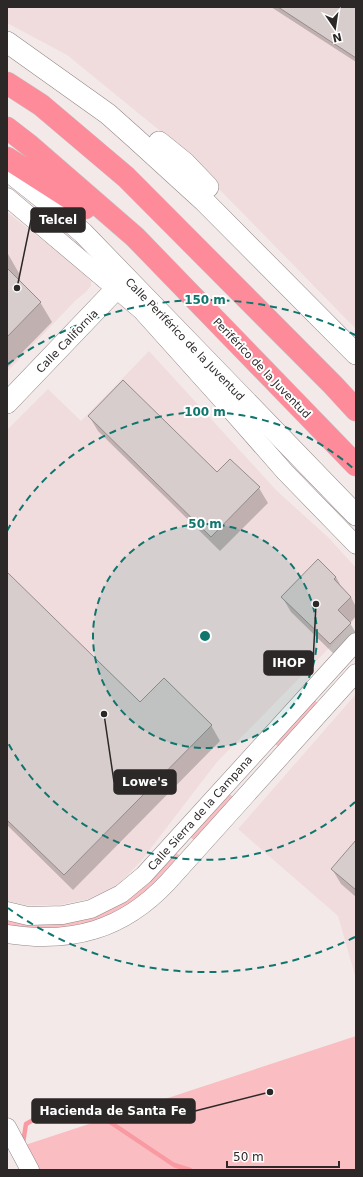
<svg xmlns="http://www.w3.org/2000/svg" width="363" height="1177" font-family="'DejaVu Sans',sans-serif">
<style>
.built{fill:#f1dcdd}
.green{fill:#fabdc1}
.shadow{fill:#0003}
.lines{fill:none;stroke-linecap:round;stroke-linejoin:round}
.stream{stroke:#f99aa2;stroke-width:4.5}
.building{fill:#d8cdcd;stroke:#968c8c}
.tertiary-casing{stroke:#928787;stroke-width:19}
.secondary-casing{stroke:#928787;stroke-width:22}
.trunk-casing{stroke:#c8c7c7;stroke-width:23}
.tertiary{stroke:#fff;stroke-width:18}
.secondary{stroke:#fff;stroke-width:21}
.trunk{stroke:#fe8b9a;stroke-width:22}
.ring{fill:none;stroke:#0f766e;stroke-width:2;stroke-dasharray:7 5}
.labels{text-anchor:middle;stroke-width:4;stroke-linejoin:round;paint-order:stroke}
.street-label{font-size:11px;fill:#2c2828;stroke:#fff}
.centre{fill:#0f766e;stroke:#fff;stroke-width:2}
.ring-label{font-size:12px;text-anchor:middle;font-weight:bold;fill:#0f766e;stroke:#fff;stroke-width:4;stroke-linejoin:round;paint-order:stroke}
.leader{fill:none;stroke:#2c2828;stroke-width:1.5}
.callout-dot{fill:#2c2828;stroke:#fff;stroke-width:1.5}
.callout{fill:#2c2828;stroke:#2c2828;stroke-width:1.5}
.callout-label{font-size:12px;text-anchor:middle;font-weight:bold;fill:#fff}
</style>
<rect width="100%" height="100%" fill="#f4e9e9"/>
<path class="built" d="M7 7H356V329L170 139 67 55 7 23Z
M7 212 74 265 91 281V286L86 292 76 300 7 372Z
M149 351 277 491 329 538 356 568V618L331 646 217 762 141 861 117 886 89 899 59 905H25L7 901V430L48 389 81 421Z
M356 694V979L338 916 238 829Z"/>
<path class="green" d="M314 700 322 706 281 749 274 743Z
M228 794 237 798 197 842 190 837Z
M176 853 184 858 125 911 69 930 7 927V918L77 920Z
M356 1036V1170H25L13 1149Z"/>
<path class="shadow" d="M271 7H356V62Z
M7 250 8 254 20 275V283L40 302 52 322 7 368Z
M89 416 217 473 259 488 268 503 220 551 98 431Z
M7 574 140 704 211 725 220 741 73 890 7 825Z
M336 577 343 590 351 597 356 607V616L350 623 356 633V641L339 659 291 612 282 597Z
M356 841V897L341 884 332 869Z"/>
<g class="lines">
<path class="stream" d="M23 1143 26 1124 51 1110 89 1108 174 1165 190 1170"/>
</g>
<path class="building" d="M278 7H356V58Z
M7 268 41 302 7 337Z
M123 380 217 472 230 459 260 487 211 537 88 416Z
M318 559 336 577 334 579 351 597 338 610 351 623 330 644 281 597Z
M7 572 140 702 164 678 212 725 64 875 7 820Z
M356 840V890L331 869Z"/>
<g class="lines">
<g class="tertiary-casing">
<path id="tertiary" d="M7 197 141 310 220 398 285 472 356 545
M7 911 28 916 63 915 91 909 121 894 144 875 356 642
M7 934C72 944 123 930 168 882L356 673
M7 1127 30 1170"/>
</g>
<g class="secondary-casing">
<path id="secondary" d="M7 42 108 114 136 139 204 201 356 354
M159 142 185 163 208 187
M7 170 51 205 83 233 356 515
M7 403 116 289 127 279"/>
</g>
<g class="trunk-casing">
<path id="trunk" d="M7 83 41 105 126 177 333 385 356 410
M7 128 29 145 135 237 356 465
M7 158 85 208"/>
</g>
<use href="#tertiary" class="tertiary"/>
<use href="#secondary" class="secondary"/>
<use href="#trunk" class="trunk"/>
</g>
<circle cx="205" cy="636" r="112" fill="#0f766e" fill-opacity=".12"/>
<g class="ring">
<circle cx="205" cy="636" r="112"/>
<path d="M355 802A224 224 0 0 1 7 741M7 531A224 224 0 0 1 355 470"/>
<path d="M355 937A336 336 0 0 1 8 908M8 364A336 336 0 0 1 355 335"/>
</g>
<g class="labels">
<g class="street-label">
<text transform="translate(185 339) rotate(46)" y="4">Calle Periférico de la Juventud</text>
<text transform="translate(67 341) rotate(-46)" y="4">Calle California</text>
<text transform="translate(262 368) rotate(46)" y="4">Periférico de la Juventud</text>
<text transform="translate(200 813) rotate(-48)" y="4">Calle Sierra de la Campana</text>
</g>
</g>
<circle cx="205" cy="636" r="6" class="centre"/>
<g class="ring-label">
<text x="205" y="304">150 m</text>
<text x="205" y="416">100 m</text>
<text x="205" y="528">50 m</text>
</g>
<path class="leader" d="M17 288L31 220M316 604L313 663M104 714L114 782M270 1092L195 1111"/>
<g class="callout-dot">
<circle cx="17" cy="288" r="4"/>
<circle cx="316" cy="604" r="4"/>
<circle cx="104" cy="714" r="4"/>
<circle cx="270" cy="1092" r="4"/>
</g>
<g class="callout">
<rect x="31" y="208" width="54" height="24" rx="4"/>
<rect x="264" y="651" width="49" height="24" rx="4"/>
<rect x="114" y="770" width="62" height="24" rx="4"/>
<rect x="32" y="1099" width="163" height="24" rx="4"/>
</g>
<g class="callout-label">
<text x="58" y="224">Telcel</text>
<text x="289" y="667">IHOP</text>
<text x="145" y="786">Lowe's</text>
<text x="113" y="1115">Hacienda de Santa Fe</text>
</g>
<rect width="363" height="1177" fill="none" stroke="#2c2828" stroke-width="16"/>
<g transform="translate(335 28) rotate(167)" stroke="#ffffff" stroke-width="3" paint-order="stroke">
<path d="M0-3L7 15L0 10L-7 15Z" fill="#2c2828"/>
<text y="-6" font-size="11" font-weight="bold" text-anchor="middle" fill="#2c2828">N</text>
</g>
<path d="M227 1161v6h112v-6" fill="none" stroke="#2c2828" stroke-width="2"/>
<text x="233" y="1161" font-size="12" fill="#2c2828" stroke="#ffffff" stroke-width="3" paint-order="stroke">50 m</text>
</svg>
